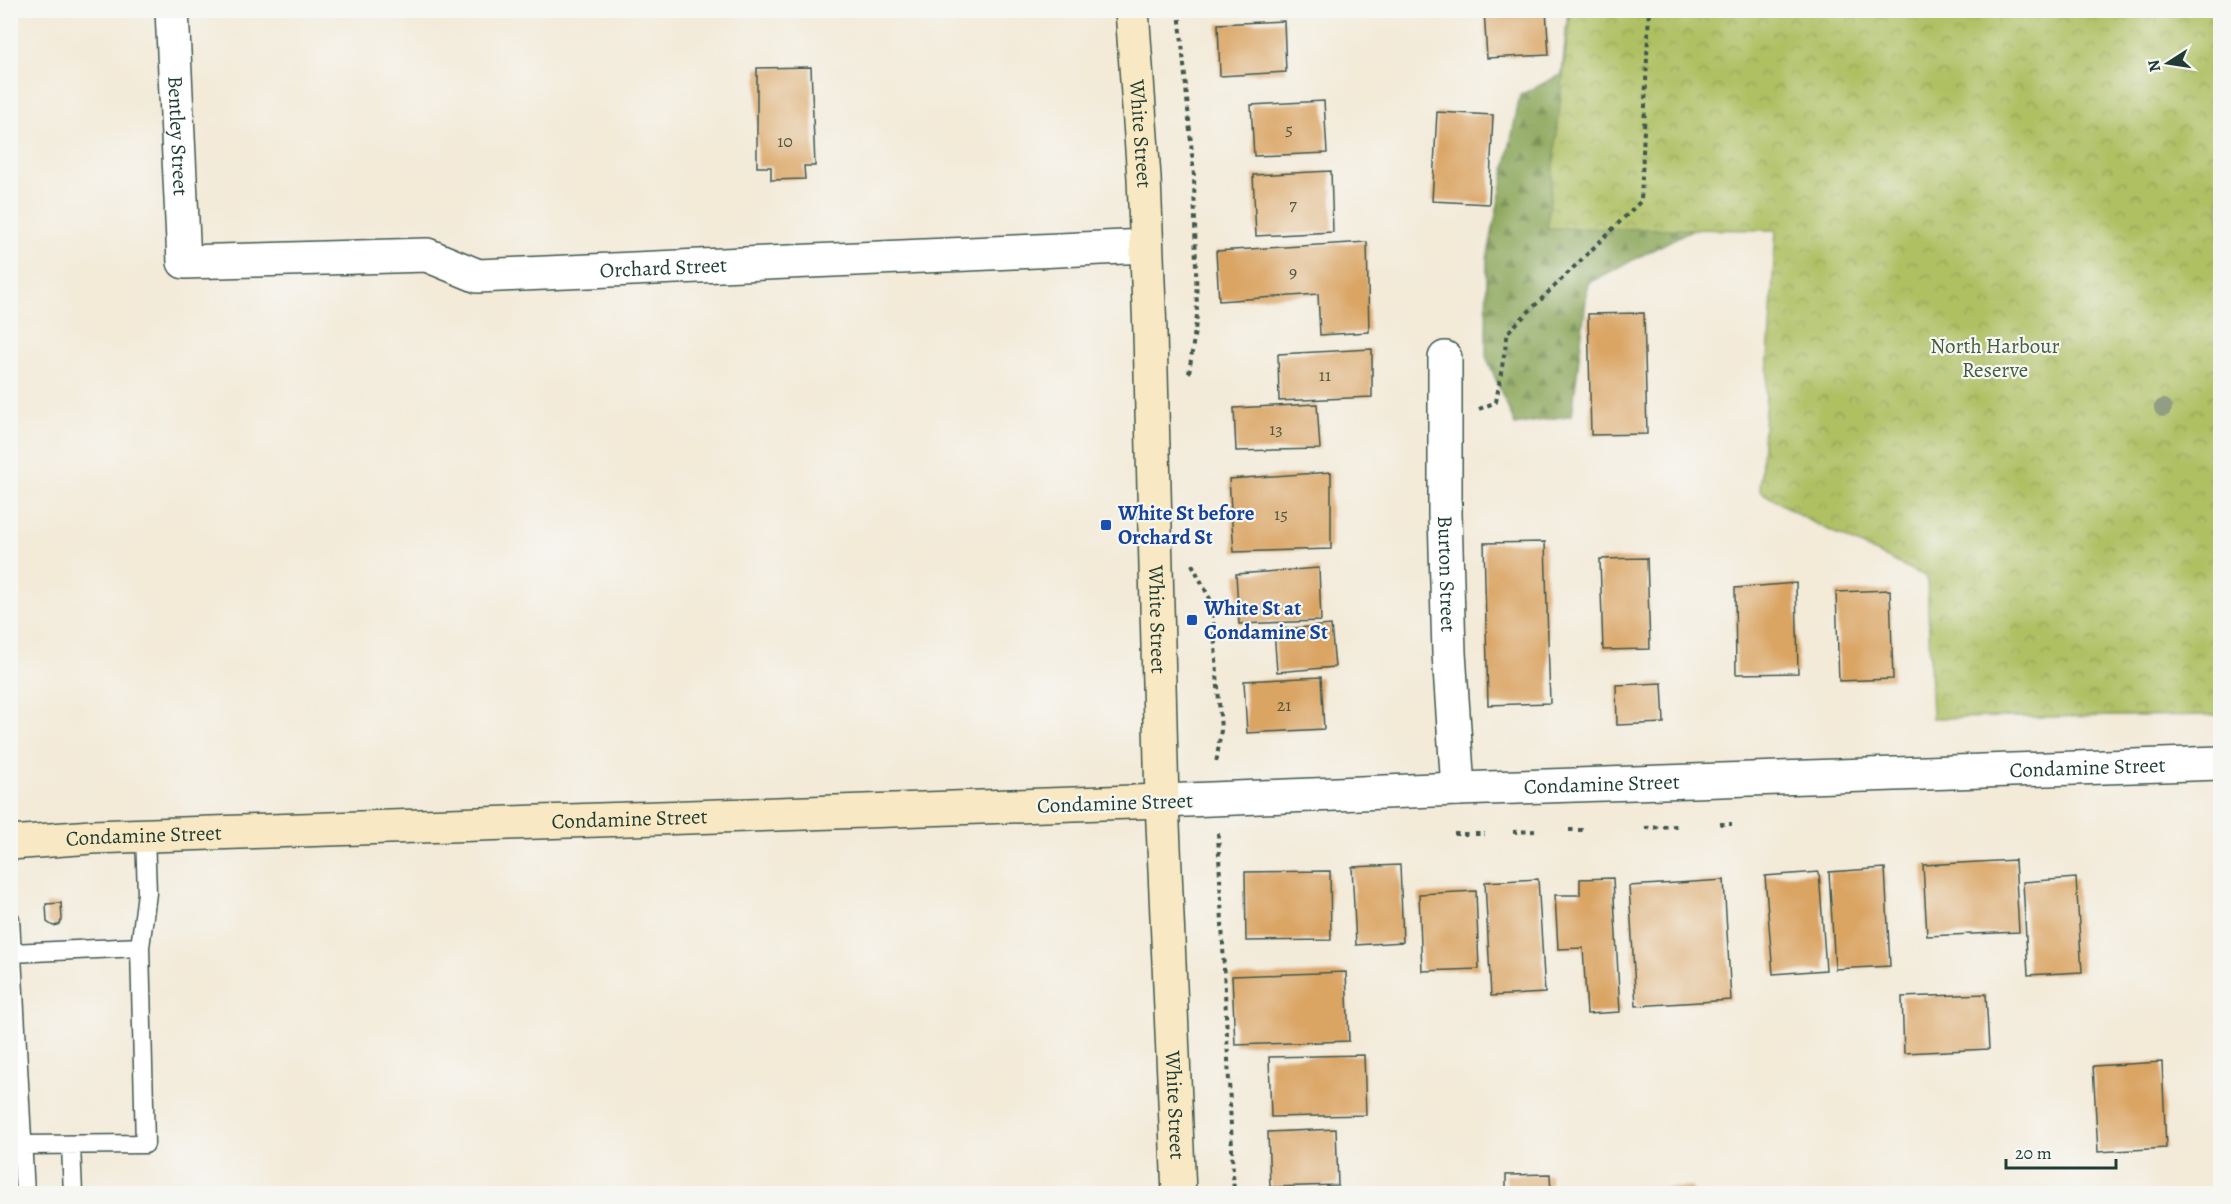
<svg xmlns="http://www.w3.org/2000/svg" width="2231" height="1204" font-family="Alegreya,serif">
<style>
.forest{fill:url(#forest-firs);stroke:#557247;stroke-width:1.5}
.park{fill:url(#park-crowns);stroke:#677e4c;stroke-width:1.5}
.building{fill:#daa463}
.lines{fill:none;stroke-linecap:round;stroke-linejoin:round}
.lane-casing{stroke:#3f574d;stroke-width:21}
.street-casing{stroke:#3f574d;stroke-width:36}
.secondary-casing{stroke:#3f574d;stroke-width:36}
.path{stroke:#3f574d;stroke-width:4;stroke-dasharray:4.5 4.5;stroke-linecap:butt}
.lane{stroke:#fff;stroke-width:18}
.street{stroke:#fff;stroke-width:33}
.secondary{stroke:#f8e8c3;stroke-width:33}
.tree{fill:#929d84}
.transit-dot{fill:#1a4fb4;stroke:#f6f6f2;stroke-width:2}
.labels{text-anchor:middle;stroke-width:4.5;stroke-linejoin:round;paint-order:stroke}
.number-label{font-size:18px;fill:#4e5740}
.street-label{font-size:21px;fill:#1f3d34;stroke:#f6f6f2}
.park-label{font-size:21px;fill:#435e40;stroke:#f6f6f2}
.transit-label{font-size:21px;font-weight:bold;fill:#164399;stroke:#f6f6f2;text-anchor:start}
</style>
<defs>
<pattern id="forest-firs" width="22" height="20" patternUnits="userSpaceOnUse" patternTransform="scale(1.5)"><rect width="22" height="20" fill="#8ba65a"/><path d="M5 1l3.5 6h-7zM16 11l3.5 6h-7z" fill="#71884b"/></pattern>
<pattern id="park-crowns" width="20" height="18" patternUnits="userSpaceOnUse" patternTransform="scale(1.5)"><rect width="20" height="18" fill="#afc064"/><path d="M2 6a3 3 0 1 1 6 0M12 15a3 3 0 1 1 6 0" fill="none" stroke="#8e9d53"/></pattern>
</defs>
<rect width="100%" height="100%" fill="#f6f6f2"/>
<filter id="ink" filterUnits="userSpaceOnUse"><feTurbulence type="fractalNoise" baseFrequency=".0167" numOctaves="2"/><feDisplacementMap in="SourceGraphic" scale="12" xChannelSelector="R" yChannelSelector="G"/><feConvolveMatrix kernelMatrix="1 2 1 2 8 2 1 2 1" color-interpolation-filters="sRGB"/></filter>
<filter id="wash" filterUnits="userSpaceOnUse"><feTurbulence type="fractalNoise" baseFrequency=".008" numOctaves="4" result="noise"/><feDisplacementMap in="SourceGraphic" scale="24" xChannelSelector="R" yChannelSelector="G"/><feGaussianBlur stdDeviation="1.35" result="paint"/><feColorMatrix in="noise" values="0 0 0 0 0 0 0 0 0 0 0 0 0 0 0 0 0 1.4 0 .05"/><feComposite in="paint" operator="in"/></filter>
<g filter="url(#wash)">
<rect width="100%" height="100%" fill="#f3ead8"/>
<path class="forest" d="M1568 11H1811L1781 184 1588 283 1572 415 1515 425 1486 356 1487 259 1520 95 1562 74Z"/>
<path class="park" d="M1570 11H2220V715L1932 718 1927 577 1808 520 1760 491 1776 230 1547 228Z"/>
<g id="blocks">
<path class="building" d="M1484 10H1546L1549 55 1487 58Z
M1284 21 1286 72 1220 76 1218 24Z
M811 67 815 166H804L805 179 771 180V167H757V68Z
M1324 101 1327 153 1254 156 1251 105Z
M1437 112 1493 115 1489 204 1432 201Z
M1331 171 1333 232 1256 236 1253 175Z
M1367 242 1369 332 1320 335 1318 294 1219 301 1216 251Z
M1644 313 1647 434 1591 435 1588 314Z
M1372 349V397L1279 401 1278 354Z
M1317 404 1320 449 1236 451 1234 408Z
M1331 472V549L1234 552 1229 479Z
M1545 542 1550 703 1488 705 1484 543Z
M1647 558 1650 649 1603 650 1600 559Z
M1319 568 1321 621 1239 624 1236 574Z
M1796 583 1798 673 1736 674 1735 588Z
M1890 590 1893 679 1839 681 1836 592Z
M1331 625 1335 667 1277 672 1274 630Z
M1321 677 1324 729 1247 733 1244 681Z
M1662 683 1664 723 1617 725 1616 685Z
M2015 860 2019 932 1927 936 1923 865Z
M1400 865 1403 942 1356 945 1352 867Z
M1885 868 1890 966 1835 969 1829 872Z
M1330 871 1331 940 1246 941 1245 872Z
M1819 872 1826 970 1773 974 1765 876Z
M1613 878 1620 1012 1587 1014 1583 948 1558 949 1555 895H1580V879Z
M2076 878 2082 972 2028 975 2023 882Z
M1538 879 1545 993 1491 996 1485 882Z
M1724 880 1731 1000 1636 1006 1629 886Z
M1476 891 1479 969 1422 971 1419 894Z
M61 903 62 920 58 925 53 926 47 922 46 904Z
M1346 972 1349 1041 1235 1045 1232 976Z
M1986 994 1989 1049 1904 1053 1902 997Z
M1364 1055 1366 1115 1271 1117 1269 1057Z
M2162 1062 2166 1148 2098 1152 2093 1066Z
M1336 1129 1338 1185 1270 1187 1268 1132Z
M1550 1174 1551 1194H1506V1175Z
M1692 1187V1194H1640V1189Z"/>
</g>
</g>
<g filter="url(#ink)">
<use href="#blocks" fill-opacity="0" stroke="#3f574d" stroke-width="1.5"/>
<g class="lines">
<g class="lane-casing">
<path id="lane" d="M10 919 25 1194
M140 947 147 893 145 835
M12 953 140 947 145 1144 22 1145
M71 1145 73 1194"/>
</g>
<g class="street-casing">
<g id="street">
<path id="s1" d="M172 10 184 262 427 255 478 276 1146 246"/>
<path id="s2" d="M1445 358V514L1449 653 1458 789"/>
<path id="s3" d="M1162 801 1458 789 2220 763"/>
</g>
</g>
<g class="secondary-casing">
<g id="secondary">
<path id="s4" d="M1132 10 1144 178 1150 333 1162 801 1179 1194"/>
<path id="s5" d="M10 843 92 837 1162 801"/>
</g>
</g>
<path class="path" d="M1179 10 1194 176 1197 315 1189 374
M1479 409 1496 402 1508 332 1641 201 1649 10
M1192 564 1212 603 1221 730 1216 764
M1720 824H1732
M1645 828 1677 826
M1569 830H1583
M1513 832 1535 831
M1218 833 1234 1194
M1454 834H1469
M1475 834H1485"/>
<use href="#lane" class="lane"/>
<use href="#street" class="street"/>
<use href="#secondary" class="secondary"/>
</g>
<circle class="tree" cx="2163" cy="408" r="9"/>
</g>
<g class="transit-dot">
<rect x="1100" y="519" width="12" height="12" rx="3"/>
<rect x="1186" y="614" width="12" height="12" rx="3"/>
</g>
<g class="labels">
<g class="number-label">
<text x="1289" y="135">5</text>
<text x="785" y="147">10</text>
<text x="1293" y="210">7</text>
<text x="1293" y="278">9</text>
<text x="1325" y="381">11</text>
<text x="1276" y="435">13</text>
<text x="1281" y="520">15</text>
<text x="1284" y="711">21</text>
</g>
<g class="street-label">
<text dy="7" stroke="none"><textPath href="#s4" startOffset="124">White Street</textPath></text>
<text dy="7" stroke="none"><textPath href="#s1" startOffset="126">Bentley Street</textPath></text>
<text dy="7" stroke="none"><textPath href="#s1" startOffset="736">Orchard Street</textPath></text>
<text dy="7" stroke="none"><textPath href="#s2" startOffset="216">Burton Street</textPath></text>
<text dy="7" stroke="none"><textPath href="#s4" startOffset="610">White Street</textPath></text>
<text dy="7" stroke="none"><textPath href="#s3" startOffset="926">Condamine Street</textPath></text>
<text dy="7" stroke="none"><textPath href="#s3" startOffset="440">Condamine Street</textPath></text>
<text transform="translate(1115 803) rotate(-2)" y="7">Condamine Street</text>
<text dy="7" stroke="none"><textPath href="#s5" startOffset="620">Condamine Street</textPath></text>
<text dy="7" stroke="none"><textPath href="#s5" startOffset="134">Condamine Street</textPath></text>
<text dy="7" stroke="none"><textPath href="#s4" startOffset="1096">White Street</textPath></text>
</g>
<g class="park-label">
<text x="1995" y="353">North Harbour<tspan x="1995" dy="24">Reserve</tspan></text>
</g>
<g class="transit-label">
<text x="1118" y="520">White St before<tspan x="1118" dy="24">Orchard St</tspan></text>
<text x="1204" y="615">White St at<tspan x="1204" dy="24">Condamine St</tspan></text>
</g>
</g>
<rect width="2231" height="1204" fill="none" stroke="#f6f6f2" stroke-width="36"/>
<g transform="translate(2168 63) rotate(258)" stroke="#f6f6f2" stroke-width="4.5" paint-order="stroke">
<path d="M0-4.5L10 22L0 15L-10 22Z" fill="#1f3d34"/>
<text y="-9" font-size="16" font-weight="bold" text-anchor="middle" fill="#1f3d34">N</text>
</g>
<path d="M2006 1159v9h110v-9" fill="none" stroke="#1f3d34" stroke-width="3"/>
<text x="2015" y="1159" font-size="18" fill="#1f3d34" stroke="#f6f6f2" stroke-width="4.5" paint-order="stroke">20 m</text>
</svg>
